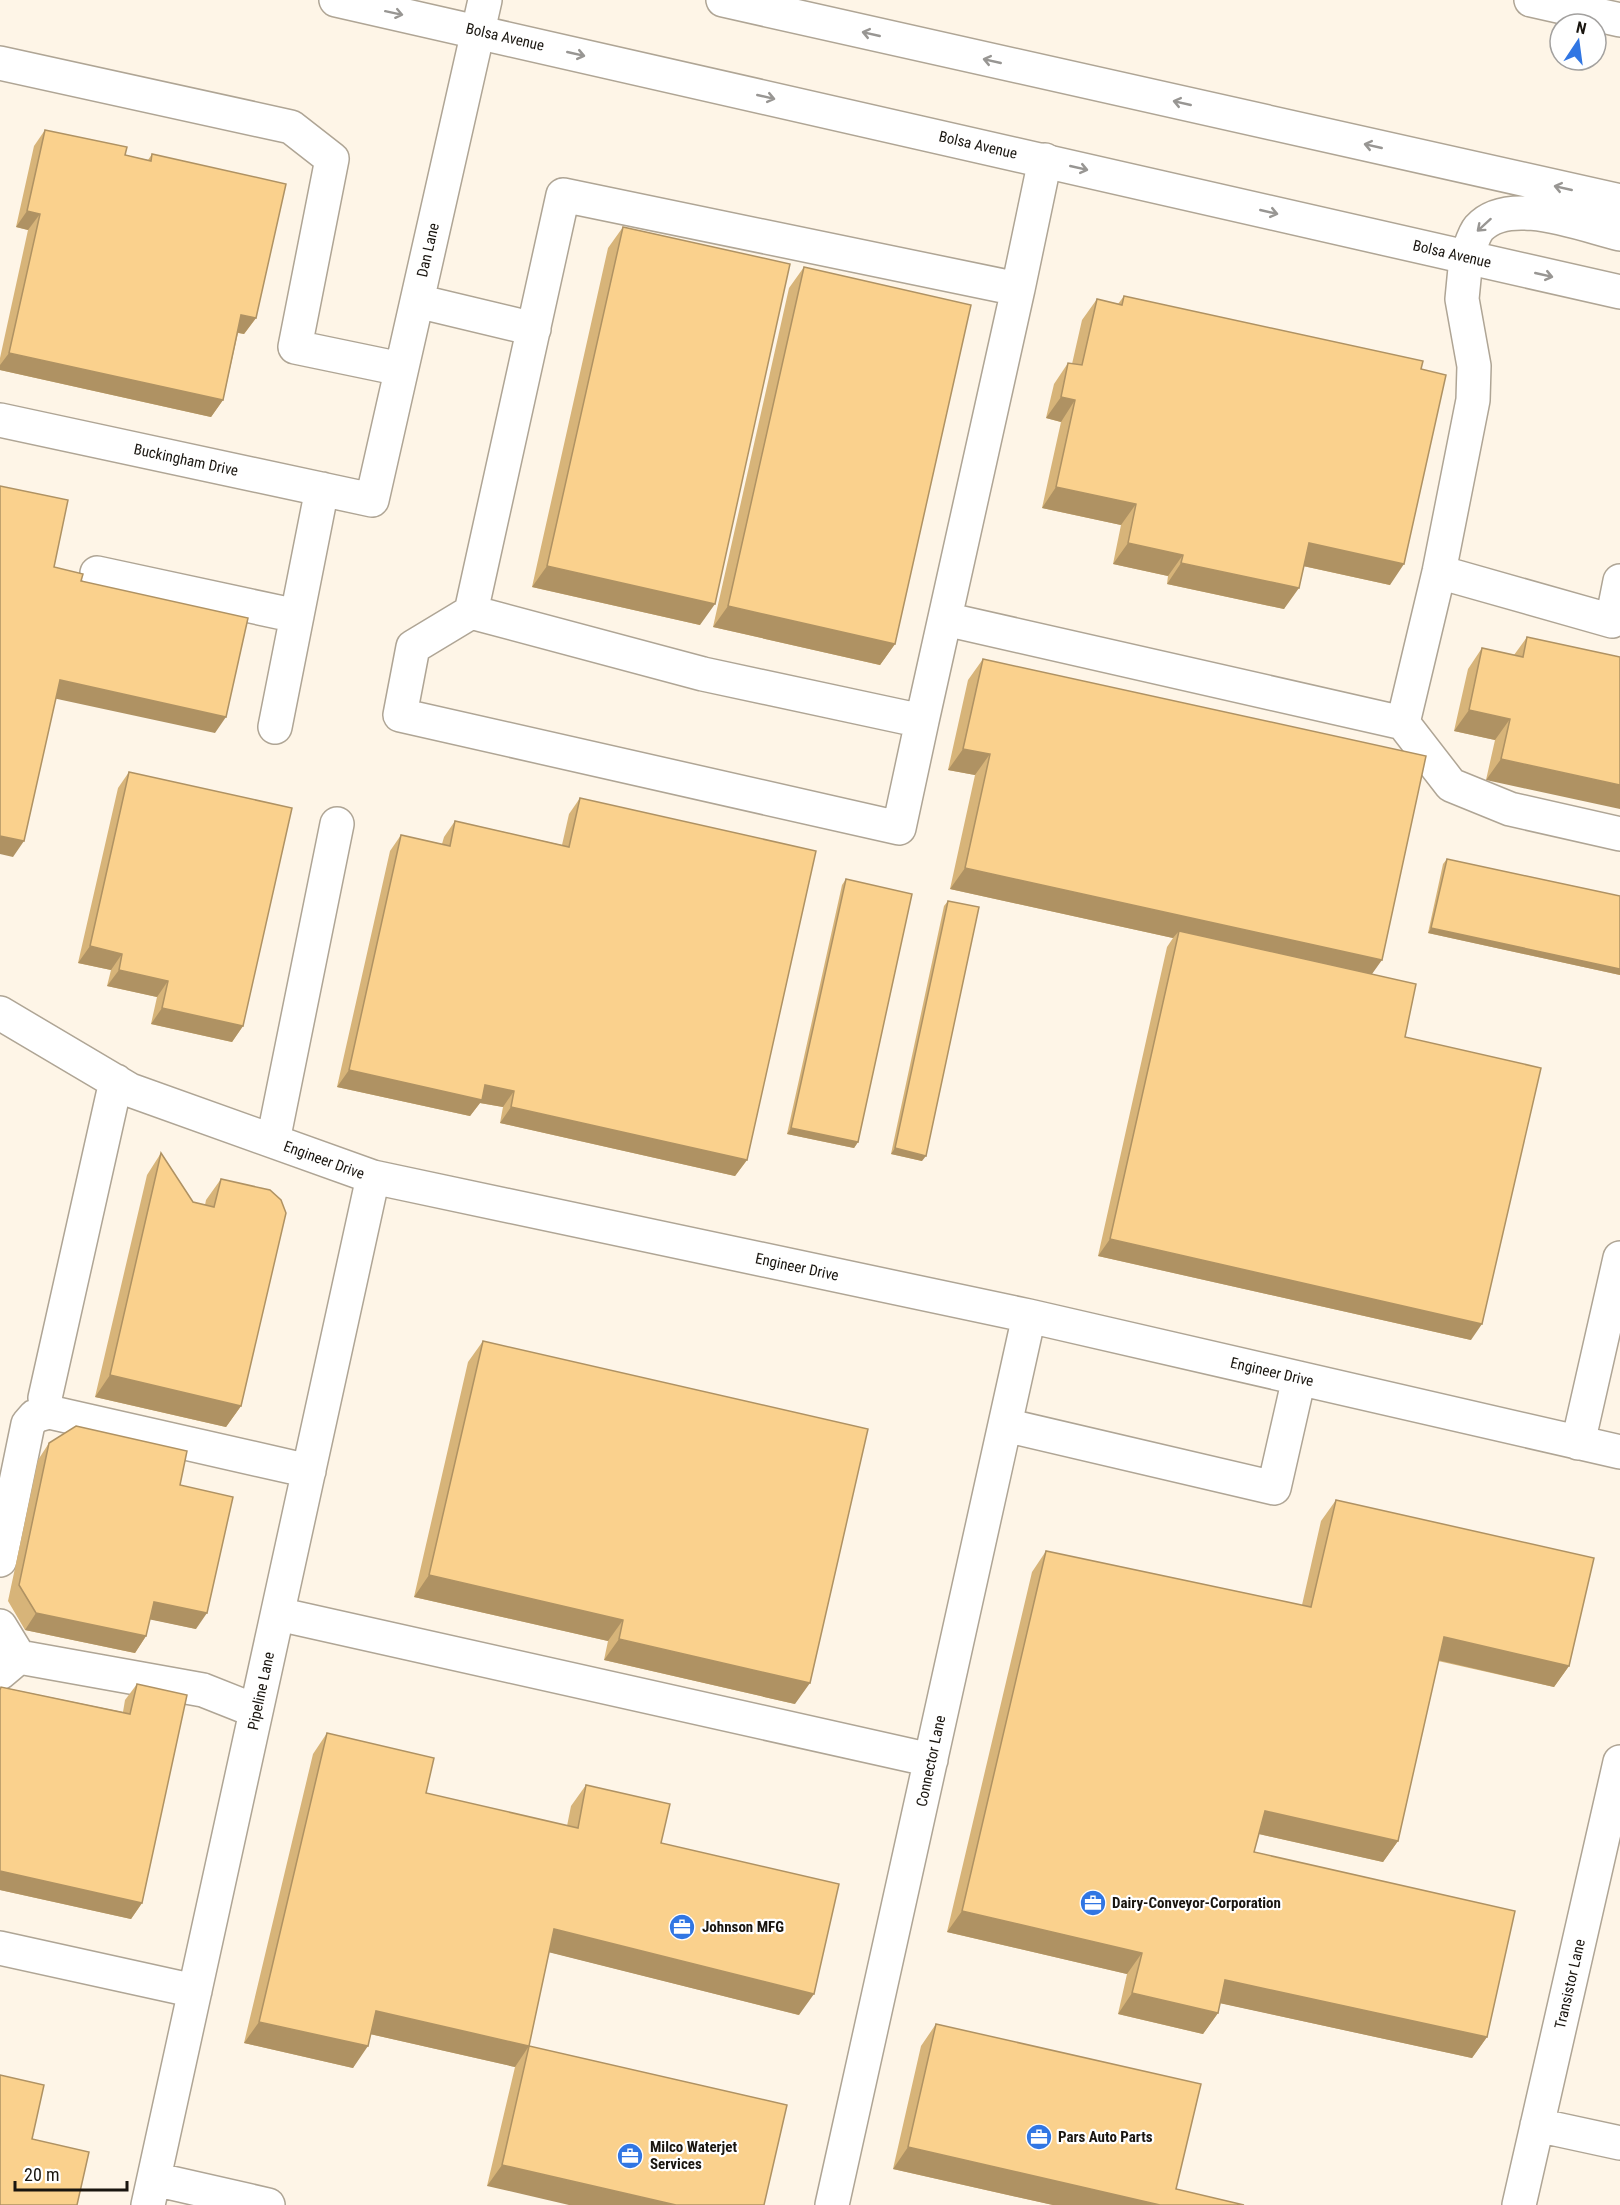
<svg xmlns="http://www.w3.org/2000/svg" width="1620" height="2205" font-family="'Roboto Condensed',sans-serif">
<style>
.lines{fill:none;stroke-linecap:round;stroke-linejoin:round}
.minor-casing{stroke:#afa595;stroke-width:36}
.major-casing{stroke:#afa595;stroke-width:36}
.minor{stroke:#fff;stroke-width:33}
.major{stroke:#fff;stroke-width:33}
.wall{fill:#d7b479}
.shaded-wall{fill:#af9263}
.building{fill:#fad18d;stroke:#af9263;stroke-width:1.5}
.oneway{stroke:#989693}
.labels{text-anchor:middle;stroke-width:4.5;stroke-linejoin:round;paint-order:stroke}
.street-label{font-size:15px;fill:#19150f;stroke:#fff}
.poi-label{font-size:15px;font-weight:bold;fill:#19150f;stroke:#fff;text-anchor:start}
</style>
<rect width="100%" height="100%" fill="#fef5e7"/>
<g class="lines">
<g class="minor-casing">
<path id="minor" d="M1531 0 1620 20
M0 63 291 127 332 159 295 347 401 369
M1466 258 1462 299 1474 366 1473 400 1439 572 1403 723 1451 785 1510 809 1620 834
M1018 289 922 721 703 674 471 612 563 195 1018 289 1045 160
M417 301 534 329
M0 420 372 500 485 0
M1439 572 1612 621 1620 581
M97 573 297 616
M471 612 413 647 400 715 899 828 922 721
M945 619 1403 723
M275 727 322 489
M0 1013 130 1090 373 1177 1029 1316 1620 1452
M116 1081 45 1398 49 1412 309 1471
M273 1141 337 824
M1005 1425 1274 1488 1299 1378
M1578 1443 1620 1258
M0 1560 28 1424 35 1416 49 1412
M278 1614 931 1760
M0 1626 19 1657
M0 1673 19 1657 203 1690 256 1711
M0 1948 195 1991
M1537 2125 1620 2143
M154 2179 268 2205
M148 2205 373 1177
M832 2205 1029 1316
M1519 2205 1620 1762"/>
</g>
<g class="major-casing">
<path id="major" d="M336 0 1620 292
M723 0 1620 201
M1466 258C1470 249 1473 235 1479 228 1509 195 1582 225 1620 234"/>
</g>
<use href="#minor" class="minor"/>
<use href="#major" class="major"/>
</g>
<path class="wall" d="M45 130 125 155 148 160 152 154 256 318 244 334 238 333 223 400 211 417 0 370V358L28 230 16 227 34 146Z
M623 227 700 625 532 587 608 248Z
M804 267 895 644 880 665 713 627 789 288Z
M1124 296 1421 369 1390 585 1303 566 1284 609 1167 584 1168 576 1113 564 1121 525 1042 508 1061 422 1046 418 1054 384 1068 363 1072 364 1082 320 1097 299 1118 304Z
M1527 637 1620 657 1486 780 1495 740 1454 731 1468 669 1482 648 1514 655Z
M983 659 1372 974 1405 1037 1471 1340 1098 1256 1167 947 1173 938 950 889 975 775 948 770 968 680Z
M129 772 243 1026 232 1042 151 1024 157 997 107 986 111 970 78 963 118 788Z
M580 798 747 1160 735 1176 500 1123 503 1107 480 1103 470 1116 337 1087 390 851 401 835 442 844 444 837 455 821 562 845 569 814Z
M1447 859 1620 896V975L1428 933 1443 864Z
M846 879 858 1142 854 1148 787 1134 842 885Z
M948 901 922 1161 891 1154 944 906Z
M161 1153 193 1202 205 1205 206 1200 221 1179 241 1406 226 1427 95 1397 147 1175Z
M483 1341 795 1704 604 1660 608 1641 414 1597 468 1362Z
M49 1443 180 1485 196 1629 150 1619 146 1636 135 1653 25 1630 8 1601 38 1460Z
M1336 1500 1569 1666 1554 1687 1438 1661 1398 1841 1383 1862 1259 1834 1254 1852 1487 2037 1472 2058 1220 2003 1218 2013 1203 2034 1118 2014 1127 1974 947 1932 1032 1572 1046 1551 1302 1605 1321 1521Z
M137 1684 142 1903 131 1919 0 1890V1688L1 1687 123 1712 125 1700Z
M327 1733 426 1793 567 1826 571 1806 586 1785 661 1843 799 2015 549 1952 529 2046 787 2105 487 2186 515 2067 370 2034 353 2068 244 2043 313 1754Z
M936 2024 1176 2189 1244 2205H1053L893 2169 921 2046Z"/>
<path class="shaded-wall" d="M27 211 40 214 28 230 16 227Z
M241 315 256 318 244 334 230 331Z
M9 353 223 400 211 417 0 370V365Z
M1061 397 1075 400 1061 422 1046 418Z
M1056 487 1136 504 1121 525 1042 508Z
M1128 543 1183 555 1168 576 1113 564Z
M1309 543 1404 564 1390 585 1294 564Z
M1181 563 1299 588 1284 609 1167 584Z
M547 566 715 604 700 625 532 587Z
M728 606 895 644 880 665 713 627Z
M60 680 226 717 215 733 48 697Z
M1469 710 1510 719 1495 740 1454 731Z
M963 749 990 754 975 775 948 770Z
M1501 759 1620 785V809L1486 780Z
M0 836 24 841 13 857 0 854Z
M965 868 1382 960 1367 981 1179 931 1173 938 950 889Z
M1431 928 1620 969V975L1428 933Z
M90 946 122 954 111 970 78 963Z
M119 970 168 981 157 997 107 986Z
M162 1008 243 1026 232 1042 151 1024Z
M349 1070 485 1085 514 1091 503 1107 480 1103 470 1116 337 1087Z
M511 1107 747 1160 735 1176 500 1123Z
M791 1128 858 1142 854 1148 787 1134Z
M895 1148 926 1156 922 1161 891 1154Z
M1110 1239 1482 1324 1471 1340 1098 1256Z
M110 1375 241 1406 226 1427 95 1397Z
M429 1575 623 1620 608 1641 414 1597Z
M154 1602 207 1613 196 1629 143 1618Z
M36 1613 146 1636 135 1653 25 1630Z
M1444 1637 1569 1666 1554 1687 1429 1658Z
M619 1639 810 1683 795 1704 604 1660Z
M1265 1811 1398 1841 1383 1862 1250 1832Z
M0 1871 142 1903 131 1919 0 1890Z
M962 1911 1142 1953 1127 1974 947 1932Z
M554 1929 814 1994 799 2015 540 1950Z
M1225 1980 1487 2037 1472 2058 1210 2001Z
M1132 1993 1218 2013 1203 2034 1118 2014Z
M376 2011 529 2046 515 2067 361 2032Z
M259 2022 368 2046 353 2068 244 2043Z
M908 2147 1160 2205H1053L893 2169Z
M502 2165 676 2205H569L487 2186Z"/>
<path class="building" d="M45 130 127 147 125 155 151 161 152 154 286 184 256 318 241 315 223 400 9 353 40 214 27 211Z
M623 227 790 264 715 604 547 566Z
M804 267 971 305 895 644 728 606Z
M1124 296 1423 361 1421 369 1446 375 1404 564 1309 543 1299 588 1181 563 1183 555 1128 543 1136 504 1056 487 1075 400 1061 397 1068 363 1082 365 1097 299 1122 305Z
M0 486 68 500 54 567 83 574 81 581 248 618 226 717 60 680 24 841 0 836Z
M1527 637 1620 657V785L1501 759 1510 719 1469 710 1482 648 1523 657Z
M983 659 1426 756 1382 960 965 868 990 754 963 749Z
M129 772 292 808 243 1026 162 1008 168 981 119 970 122 954 90 946Z
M580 798 816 851 747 1160 511 1107 514 1091 485 1085 482 1100 349 1070 401 835 450 846 455 821 569 847Z
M1447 859 1620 896V969L1431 928Z
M846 879 912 894 858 1142 791 1128Z
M948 901 979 907 926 1156 895 1148Z
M1179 931 1416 984 1405 1037 1541 1068 1482 1324 1110 1239Z
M161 1153 193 1202 214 1207 221 1179 270 1190 281 1200 286 1213 241 1406 110 1375Z
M483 1341 868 1429 810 1683 619 1639 623 1620 429 1575Z
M76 1426 187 1451 180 1485 233 1497 207 1613 154 1602 146 1636 36 1613 19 1585 49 1443Z
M1336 1500 1594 1558 1569 1666 1444 1637 1398 1841 1265 1811 1254 1852 1515 1911 1487 2037 1225 1980 1218 2013 1132 1993 1142 1953 962 1911 1046 1551 1311 1607Z
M137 1684 187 1695 142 1903 0 1871V1690L1 1687 130 1714Z
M327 1733 434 1758 426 1793 578 1828 586 1785 670 1804 661 1843 839 1884 814 1994 554 1929 529 2046 787 2105 764 2205H676L502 2165 529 2046 376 2011 368 2046 259 2022Z
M936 2024 1201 2084 1176 2189 1244 2205H1160L908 2147Z
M0 2075 44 2085 32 2139 89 2152 77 2205H0Z"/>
<defs><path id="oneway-shaft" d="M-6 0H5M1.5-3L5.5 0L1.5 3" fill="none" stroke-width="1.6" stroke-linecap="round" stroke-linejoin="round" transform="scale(1.5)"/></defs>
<g class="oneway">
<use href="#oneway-shaft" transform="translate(394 13) rotate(12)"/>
<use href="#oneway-shaft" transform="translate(871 34) rotate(-167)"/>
<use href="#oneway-shaft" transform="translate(576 54) rotate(13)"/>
<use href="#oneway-shaft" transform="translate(992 61) rotate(-167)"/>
<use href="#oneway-shaft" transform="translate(766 97) rotate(13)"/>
<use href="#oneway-shaft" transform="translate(1182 103) rotate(-167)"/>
<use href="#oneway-shaft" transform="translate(1373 146) rotate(-167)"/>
<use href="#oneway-shaft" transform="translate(1079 168) rotate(13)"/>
<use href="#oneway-shaft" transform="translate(1563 188) rotate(-167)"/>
<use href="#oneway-shaft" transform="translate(1269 212) rotate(13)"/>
<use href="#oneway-shaft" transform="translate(1484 225) rotate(138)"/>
<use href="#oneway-shaft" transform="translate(1544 275) rotate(13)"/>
</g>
<defs>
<g id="office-disc" transform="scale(1.35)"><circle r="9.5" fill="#3176e3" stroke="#fff"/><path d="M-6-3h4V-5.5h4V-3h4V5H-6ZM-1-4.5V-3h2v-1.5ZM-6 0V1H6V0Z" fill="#fff"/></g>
</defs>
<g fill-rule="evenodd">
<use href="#office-disc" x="1093" y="1903"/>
<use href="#office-disc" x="682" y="1927"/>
<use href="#office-disc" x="1039" y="2137"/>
<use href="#office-disc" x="630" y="2156"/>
</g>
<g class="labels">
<g class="street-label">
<text transform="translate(505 37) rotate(13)" y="5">Bolsa Avenue</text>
<text transform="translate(978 145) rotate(13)" y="5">Bolsa Avenue</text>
<text transform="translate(428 250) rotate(-77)" y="5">Dan Lane</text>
<text transform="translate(1452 254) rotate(13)" y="5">Bolsa Avenue</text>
<text transform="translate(186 460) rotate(12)" y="5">Buckingham Drive</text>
<text transform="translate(324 1160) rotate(20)" y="5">Engineer Drive</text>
<text transform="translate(797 1267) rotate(12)" y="5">Engineer Drive</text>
<text transform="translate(1272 1372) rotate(13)" y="5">Engineer Drive</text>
<text transform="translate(261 1691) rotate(-78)" y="5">Pipeline Lane</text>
<text transform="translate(931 1761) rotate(-78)" y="5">Connector Lane</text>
<text transform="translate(1570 1984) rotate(-77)" y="5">Transistor Lane</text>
</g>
<g class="poi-label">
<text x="1112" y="1908">Dairy-Conveyor-Corporation</text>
<text x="702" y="1932">Johnson MFG</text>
<text x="1058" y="2142">Pars Auto Parts</text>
<text x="650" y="2152">Milco Waterjet<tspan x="650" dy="17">Services</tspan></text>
</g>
</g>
<g transform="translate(1578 42) rotate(13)"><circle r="28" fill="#ffffff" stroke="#a3a19f" stroke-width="1.5"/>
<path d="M0-4.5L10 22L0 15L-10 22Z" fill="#3176e3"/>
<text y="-9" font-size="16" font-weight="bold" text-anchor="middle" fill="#19150f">N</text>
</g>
<path d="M15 2181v9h112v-9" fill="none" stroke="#19150f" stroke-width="3"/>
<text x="24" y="2181" font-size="18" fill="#19150f" stroke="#ffffff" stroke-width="4.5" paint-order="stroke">20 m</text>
</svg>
